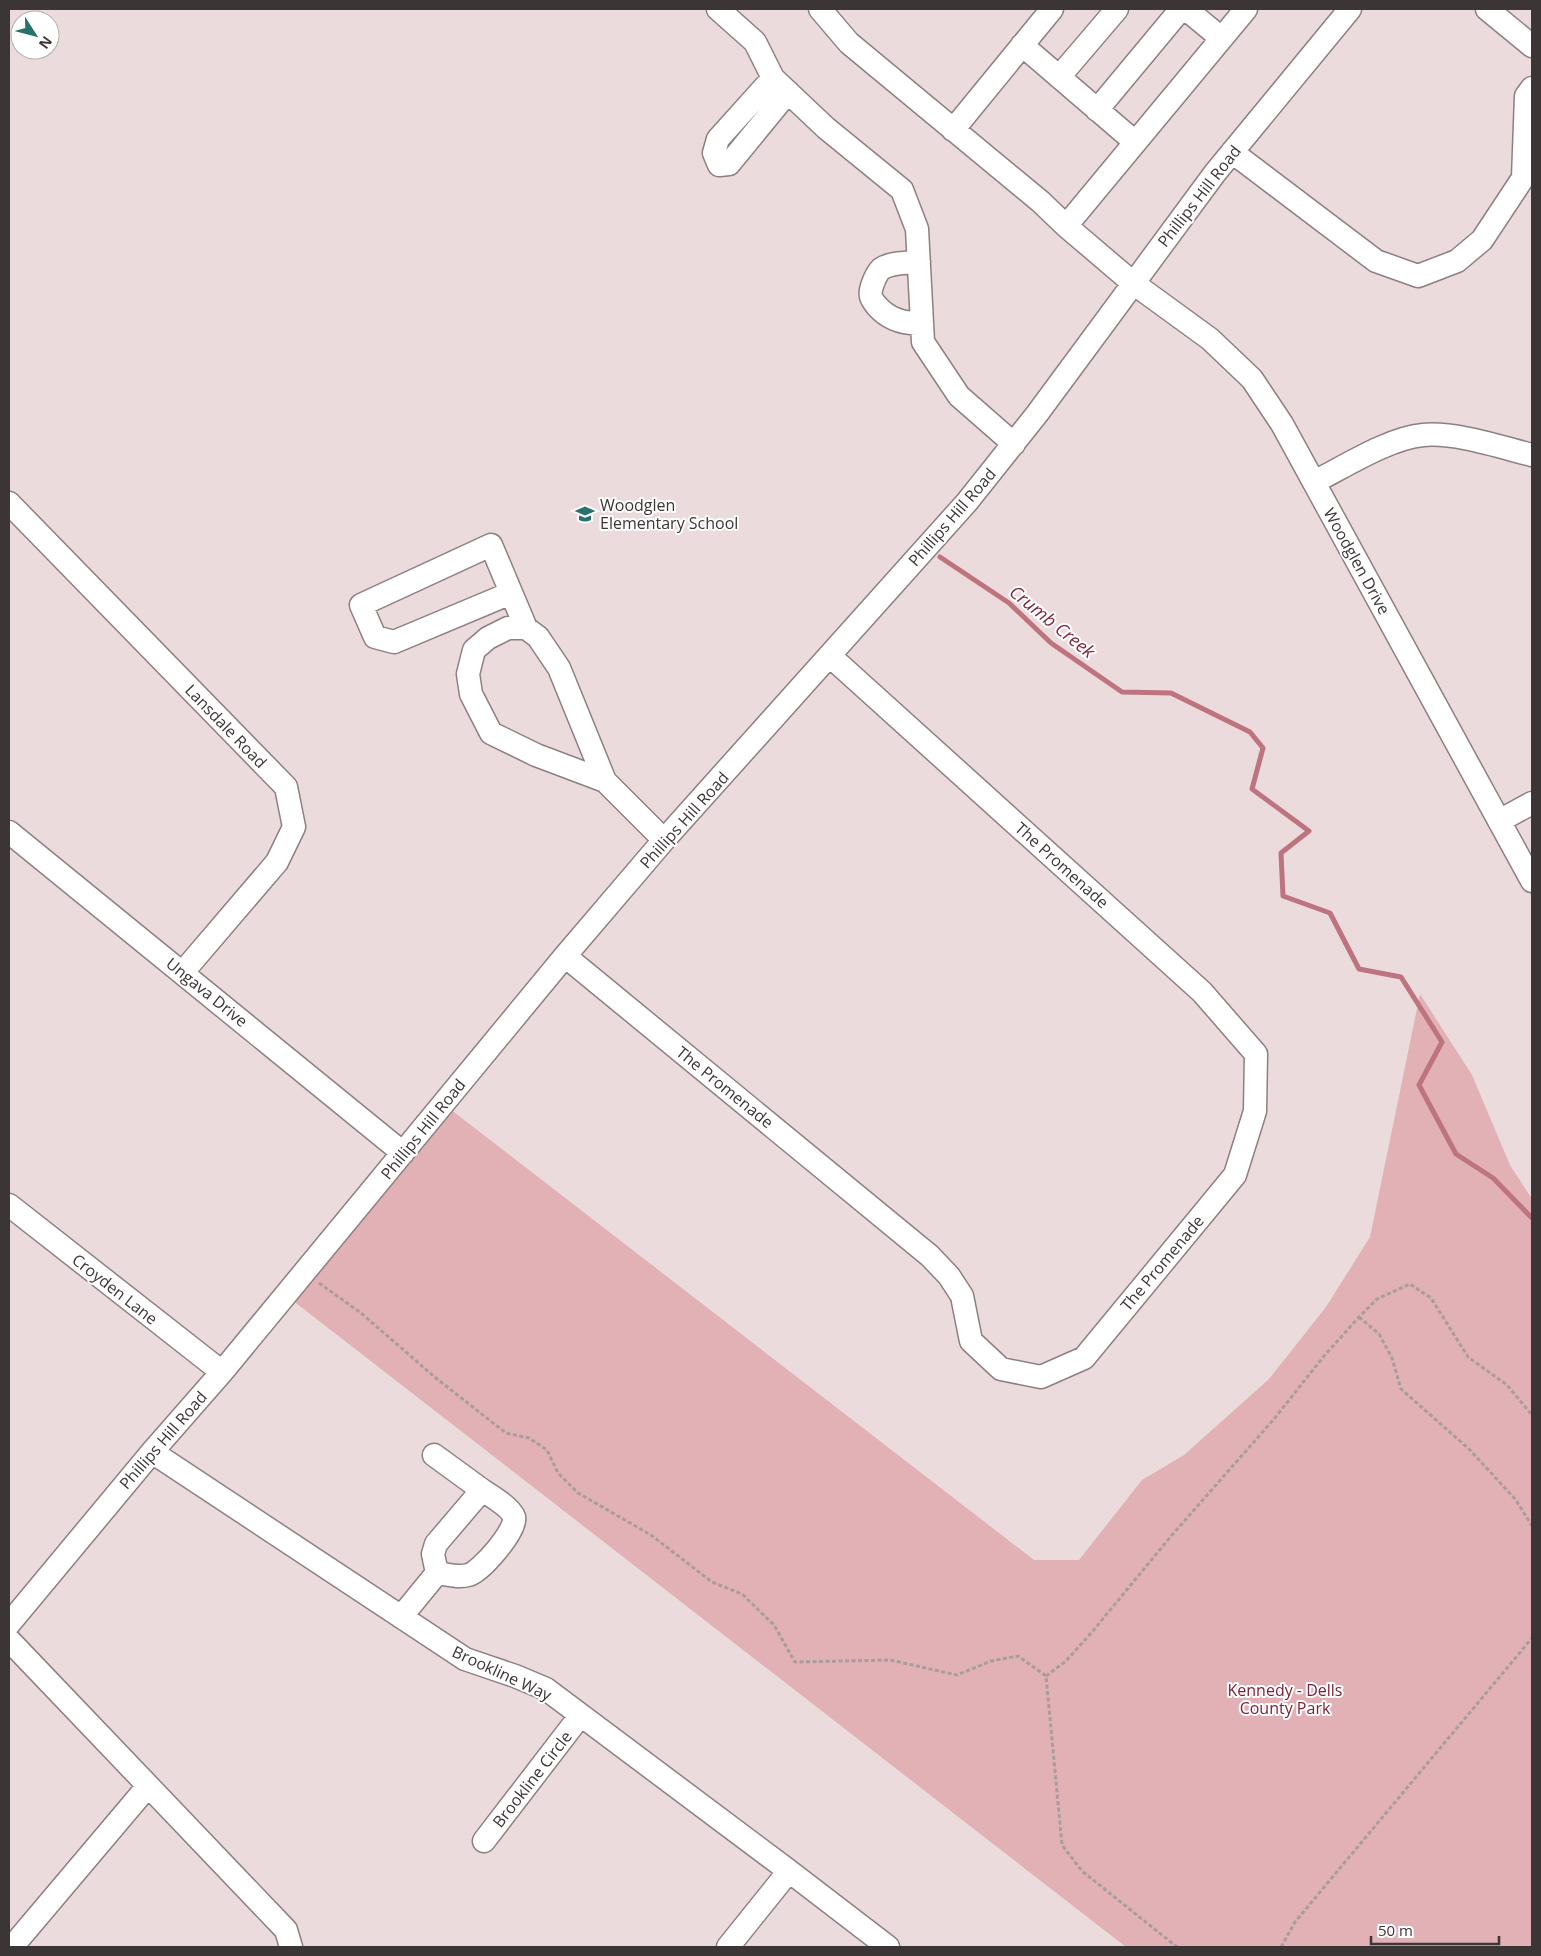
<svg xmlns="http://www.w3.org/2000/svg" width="1541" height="1956" font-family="'Open Sans',sans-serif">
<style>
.green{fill:#e1b1b6}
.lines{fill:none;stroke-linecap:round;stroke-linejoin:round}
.stream{stroke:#bd747f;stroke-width:5}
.minor-casing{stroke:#8e7f81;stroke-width:25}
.path{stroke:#a99c9e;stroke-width:3;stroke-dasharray:4 2.5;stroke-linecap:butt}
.minor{stroke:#fff;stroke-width:22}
.labels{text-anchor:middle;stroke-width:4;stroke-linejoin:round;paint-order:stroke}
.street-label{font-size:16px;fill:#3c3536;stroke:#fff}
.poi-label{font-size:16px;fill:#3c3536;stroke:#fff;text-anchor:start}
.park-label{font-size:16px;fill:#7b2237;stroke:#fff}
.water-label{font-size:18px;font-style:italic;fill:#81283c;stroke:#fff}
</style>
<rect width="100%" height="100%" fill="#ecdbdd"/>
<path class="green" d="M1420 994 1472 1075 1510 1165 1532 1199V1947H1126L292 1300 450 1109 1034 1560H1079L1142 1480 1184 1455 1269 1379 1326 1307 1370 1237Z"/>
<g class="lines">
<path class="stream" d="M940 557 1009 603 1051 643 1122 692 1171 693 1250 732 1263 748 1252 789 1309 831 1281 853 1283 896 1330 913 1359 969 1401 977 1442 1042 1419 1085 1456 1154 1493 1178 1532 1218"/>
<g class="minor-casing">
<path id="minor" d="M718 9 755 42 773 78 826 128 902 190 917 229 923 342 959 396 1014 444
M820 9 849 43 1041 202 1066 226 1133 283 1210 339 1252 379 1282 424 1532 881
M1186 9 1221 38
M1487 9 1532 46
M1022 45 1135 142
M1059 77 1117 9
M773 78 718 139 714 153 719 165 729 164 788 92
M1097 110 1181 9
M953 130 1052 9
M1232 152 1376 261 1418 276 1457 261 1482 240 1523 178 1526 96 1532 88
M1066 226 1246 9
M919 262C908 263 891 262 881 269 877 273 874 280 872 286 869 295 871 299 877 306 889 320 904 324 922 323
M1314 482C1344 467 1389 438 1423 435 1456 432 1500 447 1532 455
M9 503 286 787 294 827 277 862 183 972
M511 593 394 642 375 637 361 605 491 545 526 628
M605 781 536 755 491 733 471 694 468 674 474 650 488 638 508 628H526L538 637 559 668 605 781 664 840
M1499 821 1532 803
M9 832 403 1153
M565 956 930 1256 949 1276 962 1296 971 1341 1001 1369 1041 1377 1084 1358 1235 1175 1255 1111 1256 1054 1202 992 830 656
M9 1205 222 1372
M152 1452 465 1659 515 1676 546 1689 789 1871 888 1947
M434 1455 482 1490
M401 1617 437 1573 433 1554 436 1544 482 1490C490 1495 511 1508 514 1517 518 1529 480 1573 468 1575 459 1578 446 1574 437 1573
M9 1624 152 1452 222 1372 565 956 664 840 967 502 1037 414 1215 173 1350 9
M9 1640 286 1930 291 1947
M484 1841 580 1716
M12 1947 148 1786
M728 1947 789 1871"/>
</g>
<path class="path" d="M319 1283 361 1313 437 1379 506 1433 529 1438 547 1450 558 1473 578 1493 651 1535 712 1582 742 1594 774 1625 795 1662 890 1660 957 1675 991 1661 1018 1656 1046 1676 1062 1845 1082 1871 1177 1947
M1359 1317 1379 1334 1392 1358 1401 1389 1469 1449 1516 1500 1532 1526
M1046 1676 1066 1661 1092 1632 1172 1535 1274 1419 1324 1356 1359 1317 1377 1299 1410 1284 1431 1298 1468 1357 1507 1385 1532 1415
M1281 1947 1295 1922 1532 1638"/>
<use href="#minor" class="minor"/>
</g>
<defs>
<g id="school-bare" transform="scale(1.5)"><path d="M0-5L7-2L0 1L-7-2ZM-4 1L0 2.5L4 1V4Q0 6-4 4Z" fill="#28726e" stroke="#fff" stroke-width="2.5" paint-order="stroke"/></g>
</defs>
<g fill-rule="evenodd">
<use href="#school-bare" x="585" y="514"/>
</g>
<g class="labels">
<g class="street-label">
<text transform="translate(1199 196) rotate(-52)" y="6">Phillips Hill Road</text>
<text transform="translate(952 517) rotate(-49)" y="6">Phillips Hill Road</text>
<text transform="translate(1357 561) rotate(61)" y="6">Woodglen Drive</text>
<text transform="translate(226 726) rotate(46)" y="6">Lansdale Road</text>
<text transform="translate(684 820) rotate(-48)" y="6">Phillips Hill Road</text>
<text transform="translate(1062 865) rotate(42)" y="6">The Promenade</text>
<text transform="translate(207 992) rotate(39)" y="6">Ungava Drive</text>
<text transform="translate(725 1087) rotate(39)" y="6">The Promenade</text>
<text transform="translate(423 1129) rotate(-51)" y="6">Phillips Hill Road</text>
<text transform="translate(1162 1263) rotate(-50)" y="6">The Promenade</text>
<text transform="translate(115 1289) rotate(38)" y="6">Croyden Lane</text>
<text transform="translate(163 1440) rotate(-49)" y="6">Phillips Hill Road</text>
<text transform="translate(502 1673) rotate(25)" y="6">Brookline Way</text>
<text transform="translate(532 1779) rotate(-52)" y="6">Brookline Circle</text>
</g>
<g class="poi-label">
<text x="600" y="511">Woodglen<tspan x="600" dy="18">Elementary School</tspan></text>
</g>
<g class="park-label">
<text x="1285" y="1696">Kennedy - Dells<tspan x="1285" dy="18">County Park</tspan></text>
</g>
<g class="water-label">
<text transform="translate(1052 622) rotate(39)" y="6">Crumb Creek</text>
</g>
</g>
<rect width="1541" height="1956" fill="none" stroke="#3c3536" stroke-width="20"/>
<g transform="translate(35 35) rotate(126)"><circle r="24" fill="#ffffff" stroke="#b1aeaf"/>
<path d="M0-4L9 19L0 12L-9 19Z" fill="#28726e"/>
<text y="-8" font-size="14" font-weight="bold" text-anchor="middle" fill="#3c3536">N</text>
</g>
<path d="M1371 1936v8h128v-8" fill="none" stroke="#3c3536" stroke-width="2.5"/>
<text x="1378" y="1936" font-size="15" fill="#3c3536" stroke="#ffffff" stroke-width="4" paint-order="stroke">50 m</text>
</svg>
